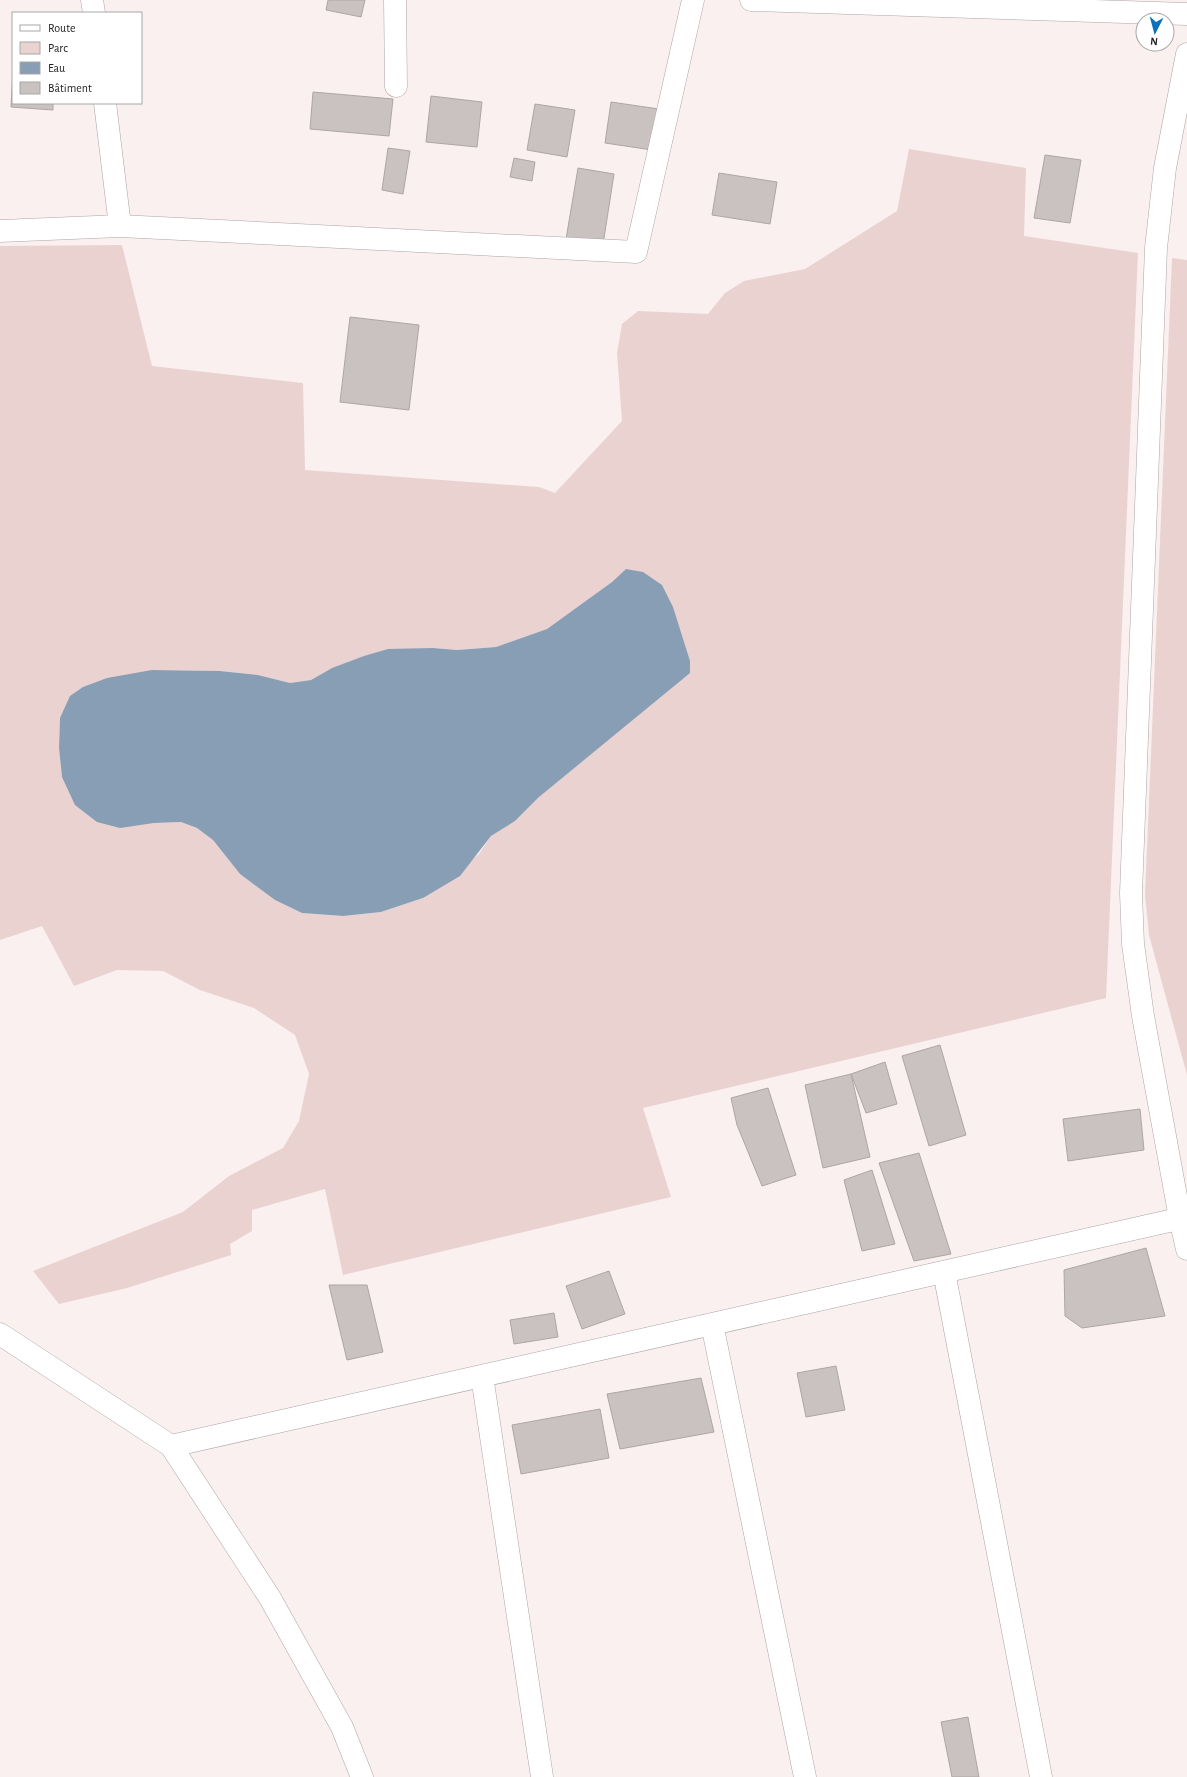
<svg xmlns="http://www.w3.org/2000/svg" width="1187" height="1777" font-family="'Alegreya Sans',sans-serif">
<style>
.green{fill:#ead2d1;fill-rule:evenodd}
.water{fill:#879eb5}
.building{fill:#cac1c1;stroke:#aea5a5}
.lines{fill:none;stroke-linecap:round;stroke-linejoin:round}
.minor-casing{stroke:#ada5a5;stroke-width:23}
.minor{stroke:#fff;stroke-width:22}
</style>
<rect width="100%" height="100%" fill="#f9f0ef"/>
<path class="green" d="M909 149 1026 168 1024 236 1138 253 1106 998 643 1108 671 1197 343 1275 325 1189 252 1210V1231L230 1244 231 1255 127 1288 59 1304 33 1271 183 1212 229 1176 283 1148 299 1121 309 1074 295 1035 254 1008 200 990 163 971 117 970 74 986 42 926 0 940V246L122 245 152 366 303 383 305 470 539 487 555 493 622 421 617 353 622 324 638 311 708 314 725 293 744 281 805 269 897 211ZM626 569 539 797 515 821 491 836 479 854 423 898 381 912 343 916 302 913 275 900 240 874 213 840 197 828 181 822 154 823 62 777 59 748 60 718 152 670 220 671 258 675 290 683 311 680 332 668 433 648 457 650 496 647 547 629 612 582Z
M1172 258 1187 260V1075L1149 935 1145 895Z"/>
<path class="water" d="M626 569 643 572 662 585 673 607 690 661V673L539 797 515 821 491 836 460 876 423 898 381 912 343 916 302 913 275 900 240 874 213 840 197 828 181 822 154 823 120 828 97 822 75 805 62 777 59 748 60 718 70 696 83 687 107 678 152 670 220 671 258 675 290 683 311 680 332 668 364 656 388 649 433 648 457 650 496 647 547 629 612 582Z"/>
<path class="building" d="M328 0H365L361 17 326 10Z
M13 70V103H53V110L11 107Z
M313 92 393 99 389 136 310 129Z
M431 96 482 102 477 147 426 142Z
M611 102 659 109 652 150 605 143Z
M535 104 575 110 567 157 527 150Z
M388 148 410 151 403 194 382 190Z
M1045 155 1081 160 1070 223 1034 218Z
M514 158 535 162 532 181 510 177Z
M578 168 614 174 602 251 565 245Z
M719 173 777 182 770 224 712 215Z
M350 317 419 325 409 410 340 402Z
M940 1045 966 1135 929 1146 902 1056Z
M885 1062 897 1104 866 1113 851 1074Z
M851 1074 870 1157 823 1168 805 1085Z
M768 1088 796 1175 762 1186 737 1125 731 1098Z
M1140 1109 1144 1150 1068 1161 1063 1119Z
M919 1153 951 1254 914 1261 879 1163Z
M872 1170 895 1244 862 1251 844 1180Z
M1146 1248 1165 1316 1082 1328 1065 1316 1064 1270Z
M609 1271 625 1314 582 1329 566 1286Z
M329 1285H367L383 1352 347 1360Z
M554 1313 558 1337 514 1344 510 1320Z
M836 1366 845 1410 806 1417 797 1373Z
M701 1378 714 1432 620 1449 607 1394Z
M600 1409 609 1458 521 1474 512 1425Z
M968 1717 979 1777H952L941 1722Z"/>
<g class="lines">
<g class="minor-casing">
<path id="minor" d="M92 0 94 13
M395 0 396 86
M751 0 1187 14
M1187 54 1165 168 1156 248 1131 893 1133 944 1143 1016 1180 1218 1187 1249
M105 103 120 226
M0 231 120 226 636 252 693 0
M944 1272 1041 1777
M712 1324 805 1777
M0 1334 171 1446 270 1598 342 1727 362 1777
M482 1376 542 1777
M171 1446 1187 1217"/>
</g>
<use href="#minor" class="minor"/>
</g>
<rect x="12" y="12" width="130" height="92" fill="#ffffff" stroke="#a8a7a7"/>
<rect x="20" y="25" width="20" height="6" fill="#ffffff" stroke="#a8a7a7"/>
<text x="48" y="32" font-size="12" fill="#262323">Route</text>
<rect x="20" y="42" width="20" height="12" fill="#ead2d1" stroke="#a8a7a7"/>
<text x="48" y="52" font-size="12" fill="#262323">Parc</text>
<rect x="20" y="62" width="20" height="12" fill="#879eb5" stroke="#a8a7a7"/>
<text x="48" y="72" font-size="12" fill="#262323">Eau</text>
<rect x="20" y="82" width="20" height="12" fill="#cac1c1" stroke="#a8a7a7"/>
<text x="48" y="92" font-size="12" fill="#262323">Bâtiment</text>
<g transform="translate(1155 32) rotate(186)"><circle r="19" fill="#ffffff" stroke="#a8a7a7"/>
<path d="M0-3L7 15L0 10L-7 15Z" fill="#0a72bd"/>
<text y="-6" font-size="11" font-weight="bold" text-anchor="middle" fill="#262323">N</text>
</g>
</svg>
